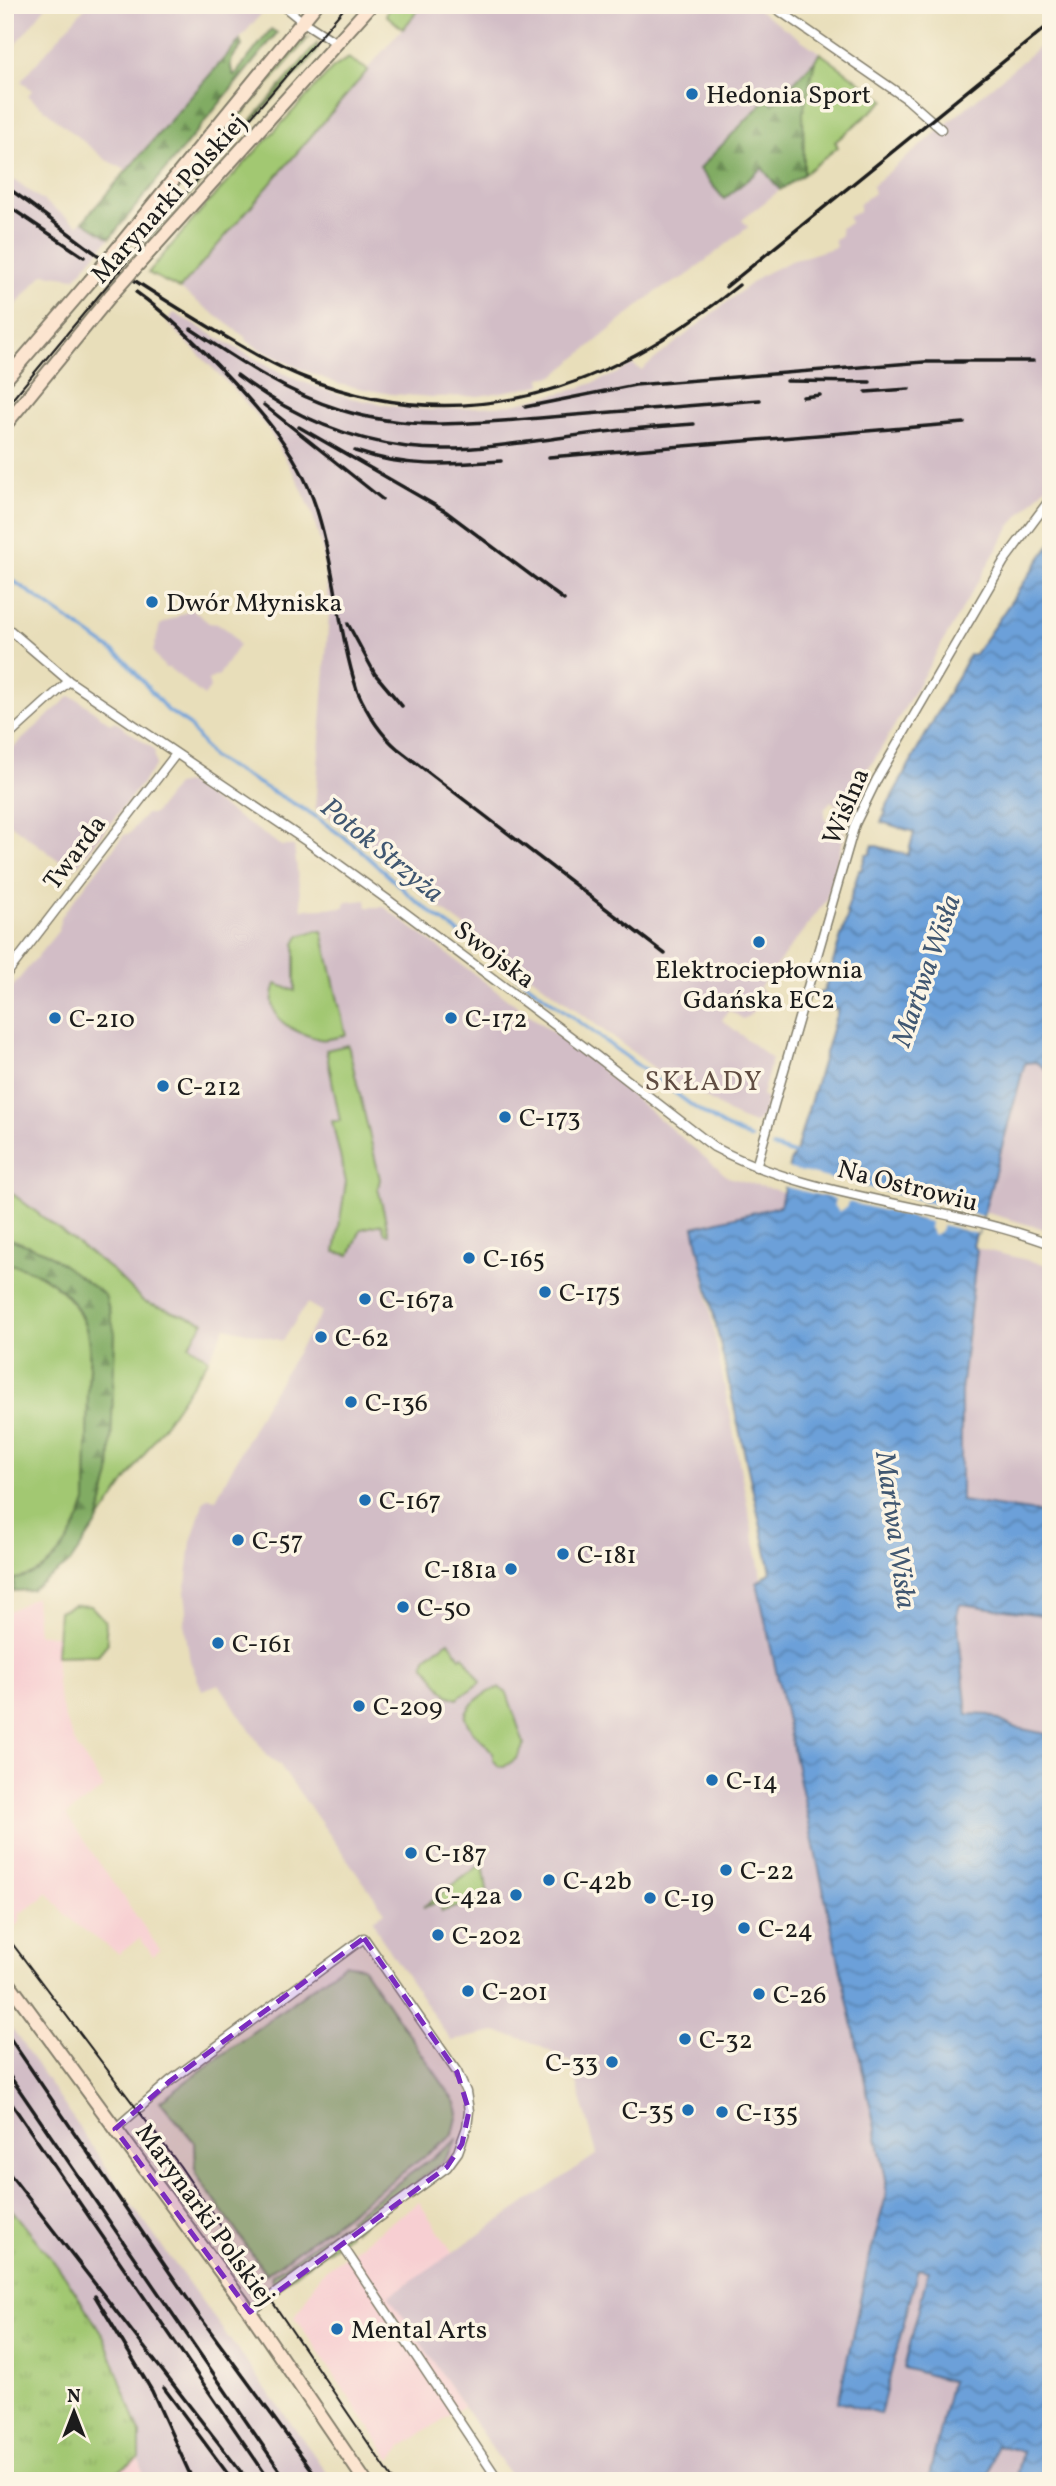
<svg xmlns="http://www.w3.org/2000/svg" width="1056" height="2486" font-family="Vollkorn,serif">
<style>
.built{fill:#f7cfd2}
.industrial{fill:#d2bdc6}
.green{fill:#a2c872;stroke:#5f7247;stroke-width:2}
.forest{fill:url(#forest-firs);stroke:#4e6440;stroke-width:2}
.park{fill:url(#park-tufts);stroke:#5f7247;stroke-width:2}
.water{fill:url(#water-waves);stroke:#445e7a;stroke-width:2}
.pier{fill:#e8deba}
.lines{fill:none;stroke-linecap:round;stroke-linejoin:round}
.stream{stroke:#6ca0d9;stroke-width:3.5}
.street-casing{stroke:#827d6b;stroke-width:11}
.secondary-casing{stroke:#827d6b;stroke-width:16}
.street{stroke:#fff;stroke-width:8}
.secondary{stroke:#fce5d0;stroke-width:12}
.tram{stroke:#1c1c1c;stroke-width:2}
.rail{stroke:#1c1c1c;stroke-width:3.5}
.secondary-bridge-casing{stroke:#827d6b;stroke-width:16;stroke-linecap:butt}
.secondary-bridge{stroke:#fce5d0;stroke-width:12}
.marked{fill:#7b2cbf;fill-opacity:0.2;stroke:#7b2cbf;stroke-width:5;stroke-dasharray:14 9;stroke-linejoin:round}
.poi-dot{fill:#1f6fb2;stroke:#fcf5e5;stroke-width:2.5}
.labels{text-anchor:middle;stroke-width:7;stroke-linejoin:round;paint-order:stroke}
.poi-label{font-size:26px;fill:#1c1c1c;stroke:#fcf5e5;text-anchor:start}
.street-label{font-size:26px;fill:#1c1c1c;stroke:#fcf5e5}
.water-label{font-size:28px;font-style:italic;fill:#405771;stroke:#fcf5e5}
.neighbourhood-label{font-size:28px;letter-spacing:2px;fill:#604d42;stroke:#fcf5e5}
</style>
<defs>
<pattern id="forest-firs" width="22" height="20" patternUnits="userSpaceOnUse" patternTransform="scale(1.75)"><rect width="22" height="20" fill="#81ac64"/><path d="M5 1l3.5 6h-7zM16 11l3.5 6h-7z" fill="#698b52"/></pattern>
<pattern id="park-tufts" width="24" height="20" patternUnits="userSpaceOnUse" patternTransform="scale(1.75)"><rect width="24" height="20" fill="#a2c872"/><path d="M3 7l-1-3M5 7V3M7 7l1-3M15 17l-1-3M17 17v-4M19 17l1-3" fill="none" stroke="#8bab62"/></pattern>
<pattern id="water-waves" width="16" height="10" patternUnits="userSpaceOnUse" patternTransform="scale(1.75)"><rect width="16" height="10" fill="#6ca0d9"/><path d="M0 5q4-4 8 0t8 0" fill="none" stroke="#5882af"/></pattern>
</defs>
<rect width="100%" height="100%" fill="#fcf5e5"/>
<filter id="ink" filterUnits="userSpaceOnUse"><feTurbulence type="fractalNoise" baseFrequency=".0143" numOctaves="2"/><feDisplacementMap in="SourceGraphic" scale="14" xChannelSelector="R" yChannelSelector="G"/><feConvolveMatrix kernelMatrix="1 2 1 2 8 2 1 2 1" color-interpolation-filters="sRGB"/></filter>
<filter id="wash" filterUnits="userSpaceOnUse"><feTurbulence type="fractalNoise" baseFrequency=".00686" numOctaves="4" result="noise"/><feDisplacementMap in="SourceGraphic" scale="28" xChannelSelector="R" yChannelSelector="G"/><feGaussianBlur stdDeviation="1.57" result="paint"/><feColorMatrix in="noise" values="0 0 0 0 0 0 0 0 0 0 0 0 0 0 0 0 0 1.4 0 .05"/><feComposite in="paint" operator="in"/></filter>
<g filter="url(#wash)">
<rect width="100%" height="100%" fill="#e8deba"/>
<path class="built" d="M35 1597 38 1634 57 1635 56 1668 58 1692 65 1719 78 1749 104 1788 66 1815 160 1950 153 1956 140 1938 119 1954 77 1925 63 1912 47 1892 41 1900 19 1914 20 1922 14 1927 5 1915V1613Z
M419 2202 453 2253 390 2296 463 2406 402 2447 391 2460 295 2317 320 2274Z
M140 2459 144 2481H100L135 2461Z"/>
<path class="industrial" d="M5 5H47L5 58Z
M87 5H269L126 170 106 160 28 96 32 90 21 81Z
M422 5H752L820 53 773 104 767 99 762 168 780 190 742 220 748 227 685 277 657 291 554 376 541 378 542 385 479 396 431 397 391 394 338 384 296 367 263 351 247 341 245 337 180 289Z
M1051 37V418L1042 430 1051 444V481L1011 525 875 759 839 807 831 801 825 808 824 818 845 833 826 901 759 988 764 993V997L749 1016 743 1019 729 1010 722 1020 772 1059 762 1095 767 1099 762 1117 754 1124 736 1117 692 1089 674 1083 420 893 363 839 315 808 329 613 323 553 312 512 297 479 268 429 240 396 167 322 174 313 270 367 300 381 351 398 402 408 433 410 509 405 577 389 616 374 632 364 641 370 760 276 791 261 836 247 834 240 841 235 840 228 850 223 848 216 859 212V204L874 193 872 186Z
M5 174 78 225 83 221 110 238 75 278 43 274 5 318Z
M192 609 209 623 218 624 229 631 239 645 219 675 208 680 210 688 204 696 169 668H165L153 652 160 625Z
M70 696 79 700 111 724 114 721 154 749 156 765 73 871 5 820V755Z
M186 783 282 846H294L302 909 345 907V902L366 900 367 907H384L586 1057 728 1177 783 1192 780 1206 694 1227 765 1597 886 2179V2196L868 2263 880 2413 918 2269 929 2271 904 2368 951 2381 928 2481H514L389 2296 597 2154 571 2062 527 2040 495 2032 451 2041 380 1936 373 1920 385 1912 279 1764 267 1756 219 1684 202 1690 190 1661 184 1622 187 1610 185 1593 191 1542 203 1503 208 1497 216 1499 266 1403 322 1312 307 1303 283 1341 225 1327 209 1359 188 1345 203 1322 144 1302 113 1271 5 1188V996L59 930 61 917 124 835 130 833 146 814H154L176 785Z
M1036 1062 1051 1073V1231L984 1212 1025 1063Z
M973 1247 1051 1266V1735L1013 1727 989 1715 966 1714 957 1614 959 1604 961 1392 977 1250Z
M5 2018 134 2208 333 2481H144L140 2458V2433L65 2276 5 2201Z
M996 2445 1023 2451 1015 2481H988Z"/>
<path class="green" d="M390 5H422L403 29 386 15Z
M308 38 118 259 117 258 287 49 294 43Z
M317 44V51L314 55 259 114 129 266 127 265Z
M820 53 885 100 835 142 838 147 804 174 803 112 815 60Z
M348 58 368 70 180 289 148 273 205 206 332 69Z
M315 931H322L346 1035C338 1037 327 1041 319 1039 290 1031 263 1018 276 984L295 991V944L299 936Z
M348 1045 380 1179 378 1188 389 1234H385L382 1224 361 1229 350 1255 335 1252 346 1182 332 1121H340L326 1050Z
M5 1188 113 1271 144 1302 204 1322 189 1345 209 1359 98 1522 110 1474 115 1333 45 1252 5 1237Z
M5 1263C41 1269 71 1292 85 1326 92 1345 88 1371 88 1390 87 1428 87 1465 86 1502 75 1536 53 1574 15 1579L14 1591H5Z
M74 1605 91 1606 105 1621 108 1643 98 1655 56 1656 59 1611Z
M449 1641 460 1657 463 1655 481 1682 457 1699 447 1695 424 1664 427 1656Z
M499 1688 507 1693 524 1744 517 1758 504 1767 498 1766 493 1759V1753C484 1741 471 1734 465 1718 467 1704 486 1691 499 1688Z
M483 1863 487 1890 483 1900 442 1911 439 1902 423 1907Z
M344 1964 362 1967 456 2103 458 2113 453 2135 266 2274 196 2174 195 2143 160 2101Z
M458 2139 443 2162 354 2231 348 2219Z
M339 2226H343L349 2235 277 2287 271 2279 272 2275Z"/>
<path class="forest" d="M271 29 277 33 110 238 83 221 240 40 242 46C232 57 227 63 234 76Z
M815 60 803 112 804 174 780 190 762 168 724 199 699 169 767 98 773 104Z
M5 1237 45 1252 105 1295 115 1333 110 1474 98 1522 70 1563 31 1590 14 1591V1579C53 1575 75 1535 86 1502 87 1464 87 1426 88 1388 89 1369 92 1346 86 1328 75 1292 40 1269 5 1263Z"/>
<path class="park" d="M5 2201 65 2276 104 2337 140 2433V2458L100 2481H5Z"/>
<path class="water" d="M1051 543V1073L1036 1062 1025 1063 978 1234H976L973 1246 977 1250 961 1392V1501L1051 1514V1616L960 1604 957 1614 967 1714 989 1715 1013 1727 1051 1735V2481H1015L1022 2451 996 2445 988 2481H928L951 2381 904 2368 928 2271 918 2269 880 2414 838 2402 868 2263 886 2196V2179L757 1583 771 1572 694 1227 780 1206 790 1162 795 1154 838 1009 820 1008 818 994 824 991 848 914 846 913 859 870H861L866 854H870L873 845 908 855 914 832 881 822 886 812 884 811 969 655 975 654Z"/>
<path class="pier" d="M786 1168 840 1181 842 1174 849 1170 854 1176 853 1184 934 1204 937 1196 944 1191 949 1199 948 1208 982 1216 978 1234 943 1225 941 1231 934 1235 929 1228 930 1222 848 1202 846 1208 839 1212 834 1205 835 1199 782 1186Z"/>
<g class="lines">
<path class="stream" d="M5 575 123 658 167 710 188 724 212 757 312 814 357 847 416 901 694 1107 722 1125 751 1139
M773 1147 797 1155"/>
</g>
</g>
<g filter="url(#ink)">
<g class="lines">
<g class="street-casing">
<path id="street" d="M282 5 302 21 338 44
M771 5 907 99 941 129
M5 626 69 681 309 843 388 900 595 1055 714 1147C815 1201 944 1204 1051 1244
M5 739 69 681
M5 976 176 754
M756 1167 855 824 877 779 1004 561 1051 498
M115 2129 170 2081 364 1938 457 2072 466 2092 469 2111 467 2127 458 2152 447 2167 250 2312
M342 2245 499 2481"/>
</g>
<g class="secondary-casing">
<path id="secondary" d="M112 255 316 5
M134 269 371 5
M5 380 90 281
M5 425 111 295
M5 1978 250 2312 365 2481"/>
</g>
<use href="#street" class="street"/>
<use href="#secondary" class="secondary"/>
<path class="tram" d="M5 408 125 264 347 5
M5 1934 180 2166 394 2481"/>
<path class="rail" d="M5 186C43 212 78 242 116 268 148 290 181 310 214 330 243 347 272 365 303 377 463 442 611 389 739 285
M5 204 84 257
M726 287 1051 23
M136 292C167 314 193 340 219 367 262 412 302 456 319 517 336 574 339 634 357 690 367 713 379 733 398 749L665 954
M191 329C239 361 286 393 341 410 414 433 488 422 563 416 628 411 694 405 760 400
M955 361H1033
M237 375C287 413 345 439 407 447 455 453 503 445 551 439 598 432 646 427 694 424
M787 381 870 382
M866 392 909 389
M803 397 820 395
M264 405 382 499
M525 407 635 385 924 362H963
M299 427 445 511 564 600
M355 451C403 468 451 465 501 461
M549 457 964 423
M348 624 375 674 402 706
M5 2031 200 2317 320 2481
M5 2069 287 2481
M5 2094 270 2481
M5 2168 248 2481
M95 2296 152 2391 193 2481
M164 2388 233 2481"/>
<g class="secondary-bridge-casing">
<path id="secondary-bridge" d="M90 281 112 255
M111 295 134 269"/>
</g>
<use href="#secondary-bridge" class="secondary-bridge"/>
</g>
</g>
<path class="marked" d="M364 1938 457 2072 469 2111 462 2144 447 2167 250 2312 115 2129 170 2081Z"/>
<g class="poi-dot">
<circle cx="692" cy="94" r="7"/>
<circle cx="152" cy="602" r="7"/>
<circle cx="759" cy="942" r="7"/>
<circle cx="55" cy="1018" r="7"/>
<circle cx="451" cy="1018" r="7"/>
<circle cx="163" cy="1086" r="7"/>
<circle cx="505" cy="1117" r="7"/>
<circle cx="469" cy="1258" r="7"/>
<circle cx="545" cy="1292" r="7"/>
<circle cx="365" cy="1299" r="7"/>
<circle cx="321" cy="1337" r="7"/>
<circle cx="351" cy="1402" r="7"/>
<circle cx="365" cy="1500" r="7"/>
<circle cx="238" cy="1540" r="7"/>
<circle cx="563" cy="1554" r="7"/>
<circle cx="511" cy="1569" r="7"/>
<circle cx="403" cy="1607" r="7"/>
<circle cx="218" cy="1643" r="7"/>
<circle cx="359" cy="1706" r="7"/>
<circle cx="712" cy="1780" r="7"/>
<circle cx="411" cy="1853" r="7"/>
<circle cx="726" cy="1870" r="7"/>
<circle cx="549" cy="1880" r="7"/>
<circle cx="516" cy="1895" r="7"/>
<circle cx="650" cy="1898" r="7"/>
<circle cx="744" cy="1928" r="7"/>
<circle cx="438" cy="1935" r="7"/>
<circle cx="468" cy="1991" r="7"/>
<circle cx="759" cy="1994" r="7"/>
<circle cx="685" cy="2039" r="7"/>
<circle cx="612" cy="2062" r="7"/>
<circle cx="688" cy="2110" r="7"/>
<circle cx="722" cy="2112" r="7"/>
<circle cx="337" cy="2329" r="7"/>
</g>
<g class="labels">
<g class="poi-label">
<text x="706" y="103">Hedonia Sport</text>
<text x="166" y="611">Dwór Młyniska</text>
<text x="759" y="978" text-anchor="middle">Elektrociepłownia<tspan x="759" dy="30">Gdańska EC2</tspan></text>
<text x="69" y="1027">C-210</text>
<text x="465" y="1027">C-172</text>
<text x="177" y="1095">C-212</text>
<text x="519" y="1126">C-173</text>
<text x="483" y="1267">C-165</text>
<text x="559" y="1301">C-175</text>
<text x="379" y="1308">C-167a</text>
<text x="335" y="1346">C-62</text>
<text x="365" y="1411">C-136</text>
<text x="379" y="1509">C-167</text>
<text x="252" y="1549">C-57</text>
<text x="577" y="1563">C-181</text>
<text x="497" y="1578" text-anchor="end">C-181a</text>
<text x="417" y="1616">C-50</text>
<text x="232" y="1652">C-161</text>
<text x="373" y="1715">C-209</text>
<text x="726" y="1789">C-14</text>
<text x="425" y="1862">C-187</text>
<text x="740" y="1879">C-22</text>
<text x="563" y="1889">C-42b</text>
<text x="502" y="1904" text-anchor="end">C-42a</text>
<text x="664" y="1907">C-19</text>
<text x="758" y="1937">C-24</text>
<text x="452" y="1944">C-202</text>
<text x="482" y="2000">C-201</text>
<text x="773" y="2003">C-26</text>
<text x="699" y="2048">C-32</text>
<text x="598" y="2071" text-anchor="end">C-33</text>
<text x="674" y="2119" text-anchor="end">C-35</text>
<text x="736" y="2121">C-135</text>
<text x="351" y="2338">Mental Arts</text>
</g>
<g class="street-label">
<text transform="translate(168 198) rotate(-48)" y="9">Marynarki Polskiej</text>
<text transform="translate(845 806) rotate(-67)" y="9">Wiślna</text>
<text transform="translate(74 852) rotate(-53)" y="9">Twarda</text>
<text transform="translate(495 954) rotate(37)" y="9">Swojska</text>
<text transform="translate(908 1185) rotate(14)" y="9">Na Ostrowiu</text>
<text transform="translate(206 2214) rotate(54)" y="9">Marynarki Polskiej</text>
</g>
<g class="water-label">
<text transform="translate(383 849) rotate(39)" y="10">Potok Strzyża</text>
<text transform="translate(925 970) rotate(-71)" y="10">Martwa Wisła</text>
<text transform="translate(897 1530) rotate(82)" y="10">Martwa Wisła</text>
</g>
<g class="neighbourhood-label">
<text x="704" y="1090">SKŁADY</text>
</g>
</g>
<rect width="1056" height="2486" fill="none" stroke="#fcf5e5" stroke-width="28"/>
<g transform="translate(74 2412)" stroke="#fcf5e5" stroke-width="5" paint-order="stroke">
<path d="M0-5L12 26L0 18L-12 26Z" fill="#1c1c1c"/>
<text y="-10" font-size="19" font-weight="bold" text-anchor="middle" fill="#1c1c1c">N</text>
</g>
</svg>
